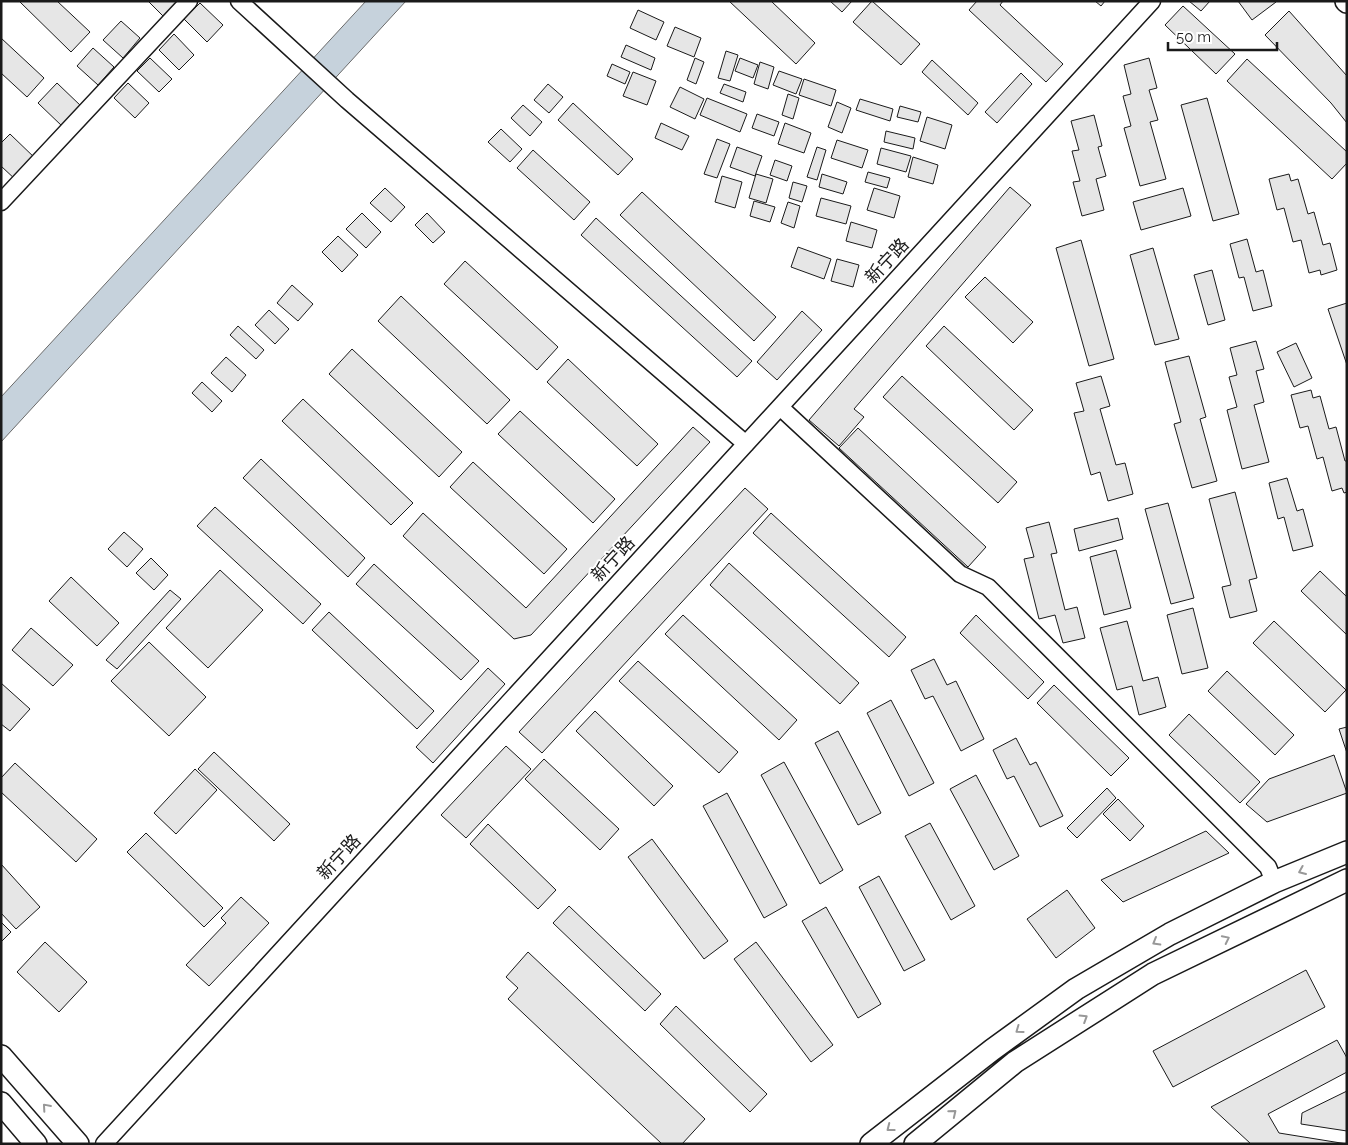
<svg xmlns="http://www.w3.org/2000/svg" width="1348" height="1145" font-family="Raleway,'Noto Sans SC',sans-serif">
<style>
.water{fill:#c6d2dc;stroke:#6a6a6a}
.building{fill:#e6e6e6;stroke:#1a1a1a}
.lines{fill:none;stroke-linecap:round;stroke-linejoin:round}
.minor-casing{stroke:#1a1a1a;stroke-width:19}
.major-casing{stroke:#1a1a1a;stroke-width:24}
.minor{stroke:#fff;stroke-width:16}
.major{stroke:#fff;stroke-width:21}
.oneway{stroke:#989898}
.labels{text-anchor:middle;stroke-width:4;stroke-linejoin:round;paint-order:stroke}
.street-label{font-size:18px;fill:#1a1a1a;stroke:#fff}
</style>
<rect width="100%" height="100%" fill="#fff"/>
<path class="water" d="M366 1H406L1 442V397Z"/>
<path class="building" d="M19 1H57L90 32 71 52Z
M148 1H182L165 18Z
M729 1H771L815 43 796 64Z
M830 1H852L842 12Z
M872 1 920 44 901 65 853 22Z
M977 1H1003L1000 5 1063 64 1046 82 969 10Z
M1095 1H1105L1101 6Z
M1189 1H1210L1201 11Z
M1238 1H1276V2L1252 20Z
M200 3 223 25 207 42 184 19Z
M1183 6 1235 54 1216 74 1165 25Z
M638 10 664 22 656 40 630 28Z
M1289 11 1347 76V123L1331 103 1265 35Z
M121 21 140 38 123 58 103 40Z
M675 27 701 38 694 57 667 46Z
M174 34 194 55 179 70 159 50Z
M1 38 44 78 27 97 1 73Z
M626 45 655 58 651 70 621 57Z
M93 48 114 67 98 85 77 66Z
M726 51 738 55 730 81 718 78Z
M150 58 172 79 159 92 137 71Z
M695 58 704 62 696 84 687 80Z
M740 58 758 65 753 78 735 71Z
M1149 58 1157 88 1149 90 1158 120 1150 122 1166 179 1140 186 1124 128 1131 126 1123 96 1131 94 1124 65Z
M1247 59 1347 152V163L1332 179 1227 81Z
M932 60 978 103 968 115 922 72Z
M760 62 774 67 768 89 754 84Z
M612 64 630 72 625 84 607 76Z
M779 71 802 79 796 94 773 85Z
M633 72 656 81 647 105 623 96Z
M1021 73 1032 84 997 123 985 112Z
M804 79 836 90 831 106 799 95Z
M57 83 82 107 63 127 38 103Z
M128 83 149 103 135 118 114 98Z
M548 84 563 97 549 113 534 100Z
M724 84 746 92 743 102 720 93Z
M680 87 704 99 695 119 670 107Z
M788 94 799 98 793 119 782 115Z
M707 98 747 114 740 132 700 115Z
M1207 98 1239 214 1213 221 1181 105Z
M860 99 893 109 890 121 856 110Z
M837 102 851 108 842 133 828 127Z
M573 103 633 159 618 175 558 120Z
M523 105 542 122 530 136 511 118Z
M900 106 921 112 918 122 897 117Z
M757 114 779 122 774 136 752 128Z
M1094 115 1102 146 1098 147 1106 176 1096 179 1104 210 1082 216 1073 182 1080 181 1072 151 1079 150 1071 121Z
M927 117 952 125 945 149 920 141Z
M661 123 689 136 682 150 655 138Z
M785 123 811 133 804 153 778 144Z
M501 129 522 149 510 162 488 142Z
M886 131 915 138 913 149 884 142Z
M10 134 37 160 17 181 1 166V143Z
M717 139 730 144 717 178 704 174Z
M837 140 868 150 862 168 831 158Z
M737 147 762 156 755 176 730 167Z
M817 147 826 150 817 180 807 177Z
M881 148 911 156 906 172 877 164Z
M533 150 590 202 574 220 517 168Z
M913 157 938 165 933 184 908 177Z
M775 160 792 166 787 181 770 175Z
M868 172 890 178 887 188 865 182Z
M756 174 773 179 766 203 749 198Z
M822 174 847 182 843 194 819 187Z
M1289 174 1291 181 1298 179 1308 214 1314 212 1323 245 1330 243 1337 270 1321 275 1320 270 1309 273 1301 240 1293 242 1284 208 1277 210 1269 179Z
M722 176 742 182 735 208 715 202Z
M793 182 807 186 802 202 789 198Z
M1010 187 1031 205 854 409 864 417 839 446 809 420Z
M385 188 405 207 391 222 370 203Z
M874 188 900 196 894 218 867 210Z
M1183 188 1191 216 1141 230 1133 202Z
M642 192 776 317 754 341 620 215Z
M821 198 851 206 846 224 816 216Z
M754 201 775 207 770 222 750 216Z
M788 202 800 206 794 228 781 223Z
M362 213 381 232 366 248 346 229Z
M427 213 445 232 433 243 415 225Z
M596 218 752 361 737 377 581 235Z
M851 222 877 230 872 248 846 241Z
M338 236 358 255 342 272 322 252Z
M1247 239 1256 272 1263 270 1272 306 1253 311 1244 277 1239 278 1230 244Z
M1081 240 1114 359 1089 366 1056 248Z
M798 247 831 259 824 279 791 267Z
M1153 248 1179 339 1155 345 1130 255Z
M837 259 859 265 853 287 831 281Z
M465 261 558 347 537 370 444 284Z
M1212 270 1225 320 1208 325 1194 275Z
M985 277 1033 322 1013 343 965 297Z
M292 285 313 304 298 321 277 303Z
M401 296 510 400 487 424 378 321Z
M1347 303V365L1328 309Z
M269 310 289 329 275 344 255 325Z
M802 311 822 330 777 380 757 362Z
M238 326 264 350 256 359 230 335Z
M944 326 1033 410 1014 430 926 346Z
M1256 341 1264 369 1256 371 1264 402 1254 405 1269 462 1242 469 1227 410 1237 407 1229 377 1237 375 1230 348Z
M1296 343 1312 378 1294 387 1277 352Z
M352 349 462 452 439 477 329 374Z
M1189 356 1206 417 1200 419 1217 481 1192 488 1174 424 1181 422 1165 362Z
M226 357 246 375 232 392 211 373Z
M568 359 658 444 637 466 547 382Z
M902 376 1017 482 998 503 883 397Z
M1101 376 1110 406 1100 409 1116 465 1125 463 1133 494 1108 501 1100 472 1091 475 1074 413 1084 411 1076 383Z
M202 382 222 401 212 412 192 393Z
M1311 390 1313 398 1320 396 1329 429 1336 427 1345 461H1347V492L1344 493 1342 488 1332 491 1323 457 1317 459 1308 426 1300 428 1291 395Z
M303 399 413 503 391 525 282 421Z
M520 411 615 499 593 523 498 434Z
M693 427 710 442 531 635 514 639 403 536 423 513 526 608Z
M858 428 986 547 968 567 839 448Z
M261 459 365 558 348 577 243 478Z
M473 462 567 549 544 574 450 487Z
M1287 478 1297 511 1303 509 1313 546 1293 551 1284 517 1278 519 1269 483Z
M745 488 768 509 542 753 519 732Z
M1235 492 1257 578 1249 580 1257 611 1230 618 1222 587 1231 585 1209 499Z
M1168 503 1194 598 1171 604 1145 509Z
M215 507 321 604 303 624 197 526Z
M771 513 906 637 889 657 753 533Z
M1118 518 1123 539 1079 551 1074 529Z
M1049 522 1057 553 1051 554 1065 610 1077 607 1085 638 1063 643 1055 615 1039 619 1024 559 1034 557 1026 528Z
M124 532 143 549 127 567 108 549Z
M1116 550 1131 608 1104 615 1090 557Z
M151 558 168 575 154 590 136 573Z
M729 563 859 683 840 704 710 585Z
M374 564 479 661 461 680 356 584Z
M220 570 263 610 208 668 166 628Z
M1320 571 1347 597V635L1301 591Z
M71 577 119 623 97 646 49 601Z
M170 590 181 599 117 669 106 660Z
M1193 608 1208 668 1182 674 1167 615Z
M329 612 434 711 417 729 312 630Z
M683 615 797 720 779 740 665 634Z
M976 615 1044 682 1028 699 960 633Z
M1127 621 1143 681 1158 677 1166 707 1139 715 1132 686 1117 690 1100 628Z
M1274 621 1346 690 1325 712 1253 643Z
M31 628 73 665 53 686 12 650Z
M149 642 206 697 169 736 111 681Z
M934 659 947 685 956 681 984 739 961 751 933 696 925 699 911 670Z
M638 661 738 752 719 773 619 681Z
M488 668 505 684 433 763 416 747Z
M1227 671 1294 735 1275 755 1208 691Z
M1 683 30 709 10 731 1 724Z
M1054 685 1129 758 1111 776 1037 703Z
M891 700 934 783 909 796 867 713Z
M595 711 673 786 654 806 576 731Z
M1189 714 1260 782 1240 803 1169 735Z
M1347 727V753L1339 729Z
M838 731 881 813 858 825 815 743Z
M1016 738 1030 765 1036 762 1063 816 1040 827 1014 776 1007 779 993 750Z
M506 746 531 769 466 838 441 815Z
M214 752 290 824 274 841 198 769Z
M1334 755 1347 793 1267 822 1246 804 1269 779Z
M544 759 619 829 600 850 525 779Z
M784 762 843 870 820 884 761 775Z
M15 763 97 839 76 862 1 792V778Z
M195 769 217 790 176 834 154 813Z
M976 775 1019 856 994 870 950 789Z
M1107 788 1116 798 1077 838 1067 828Z
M727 793 787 905 764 918 703 806Z
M1118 799 1144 826 1130 841 1103 814Z
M930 823 975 906 951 920 905 836Z
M488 824 556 890 538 909 470 844Z
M1206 831 1229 853 1123 902 1101 880Z
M146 833 223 908 204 927 127 852Z
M652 839 728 941 704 959 628 857Z
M1 864 40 907 16 929 1 913Z
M879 876 925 960 904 971 859 887Z
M1067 890 1095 928 1056 958 1027 919Z
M241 897 269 923 209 986 186 965 226 923 221 918Z
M569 906 661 994 645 1011 553 923Z
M826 907 881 1004 858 1018 802 921Z
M1 922 11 932 1 942Z
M45 942 87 982 59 1012 17 972Z
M756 942 833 1045 811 1062 734 959Z
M528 952 705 1119 682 1144H662L508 999 518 988 506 977Z
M1306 970 1325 1007 1173 1087 1153 1051Z
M676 1006 767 1094 750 1112 660 1024Z
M1337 1040 1347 1058V1072L1268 1114 1279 1133 1347 1144H1251L1211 1107Z
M1347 1091V1131L1301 1124 1302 1113Z"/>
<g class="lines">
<g class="minor-casing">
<path id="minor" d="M239 1 347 100 746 444
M1 202 189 1
M780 407 960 574 988 587 1268 867 1274 882
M104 1144 1152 1"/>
</g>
<g class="major-casing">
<path id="major" d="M1346 1 1347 2
M1 1056 78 1144
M1 1103 36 1144
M871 1144 992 1050 1076 989 1170 934 1274 882 1347 852
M915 1144 1015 1062 1153 974 1347 880"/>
</g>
<use href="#minor" class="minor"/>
<use href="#major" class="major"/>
</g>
<defs><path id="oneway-chevron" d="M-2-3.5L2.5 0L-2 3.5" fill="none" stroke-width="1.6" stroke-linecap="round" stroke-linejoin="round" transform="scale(1.25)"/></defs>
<g class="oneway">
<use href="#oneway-chevron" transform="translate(1302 871) rotate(157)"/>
<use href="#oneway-chevron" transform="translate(1226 939) rotate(-26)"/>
<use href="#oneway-chevron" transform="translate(1156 942) rotate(150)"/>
<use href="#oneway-chevron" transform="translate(1084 1018) rotate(-32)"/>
<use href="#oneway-chevron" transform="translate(1019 1030) rotate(144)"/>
<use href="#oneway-chevron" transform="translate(46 1107) rotate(-131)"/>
<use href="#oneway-chevron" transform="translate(953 1113) rotate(-39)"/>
<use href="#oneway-chevron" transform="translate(890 1128) rotate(142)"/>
</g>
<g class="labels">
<g class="street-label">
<text transform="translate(887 261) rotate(-47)" y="6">新宁路</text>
<text transform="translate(613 559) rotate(-47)" y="6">新宁路</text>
<text transform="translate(339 857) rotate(-47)" y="6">新宁路</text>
</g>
</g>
<rect width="1348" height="1145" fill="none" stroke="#1a1a1a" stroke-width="5"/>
<path d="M1168 42v8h109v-8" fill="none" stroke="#1a1a1a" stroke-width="2.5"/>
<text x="1176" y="42" font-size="15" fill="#1a1a1a" stroke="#ffffff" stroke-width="4" paint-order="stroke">50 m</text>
</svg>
